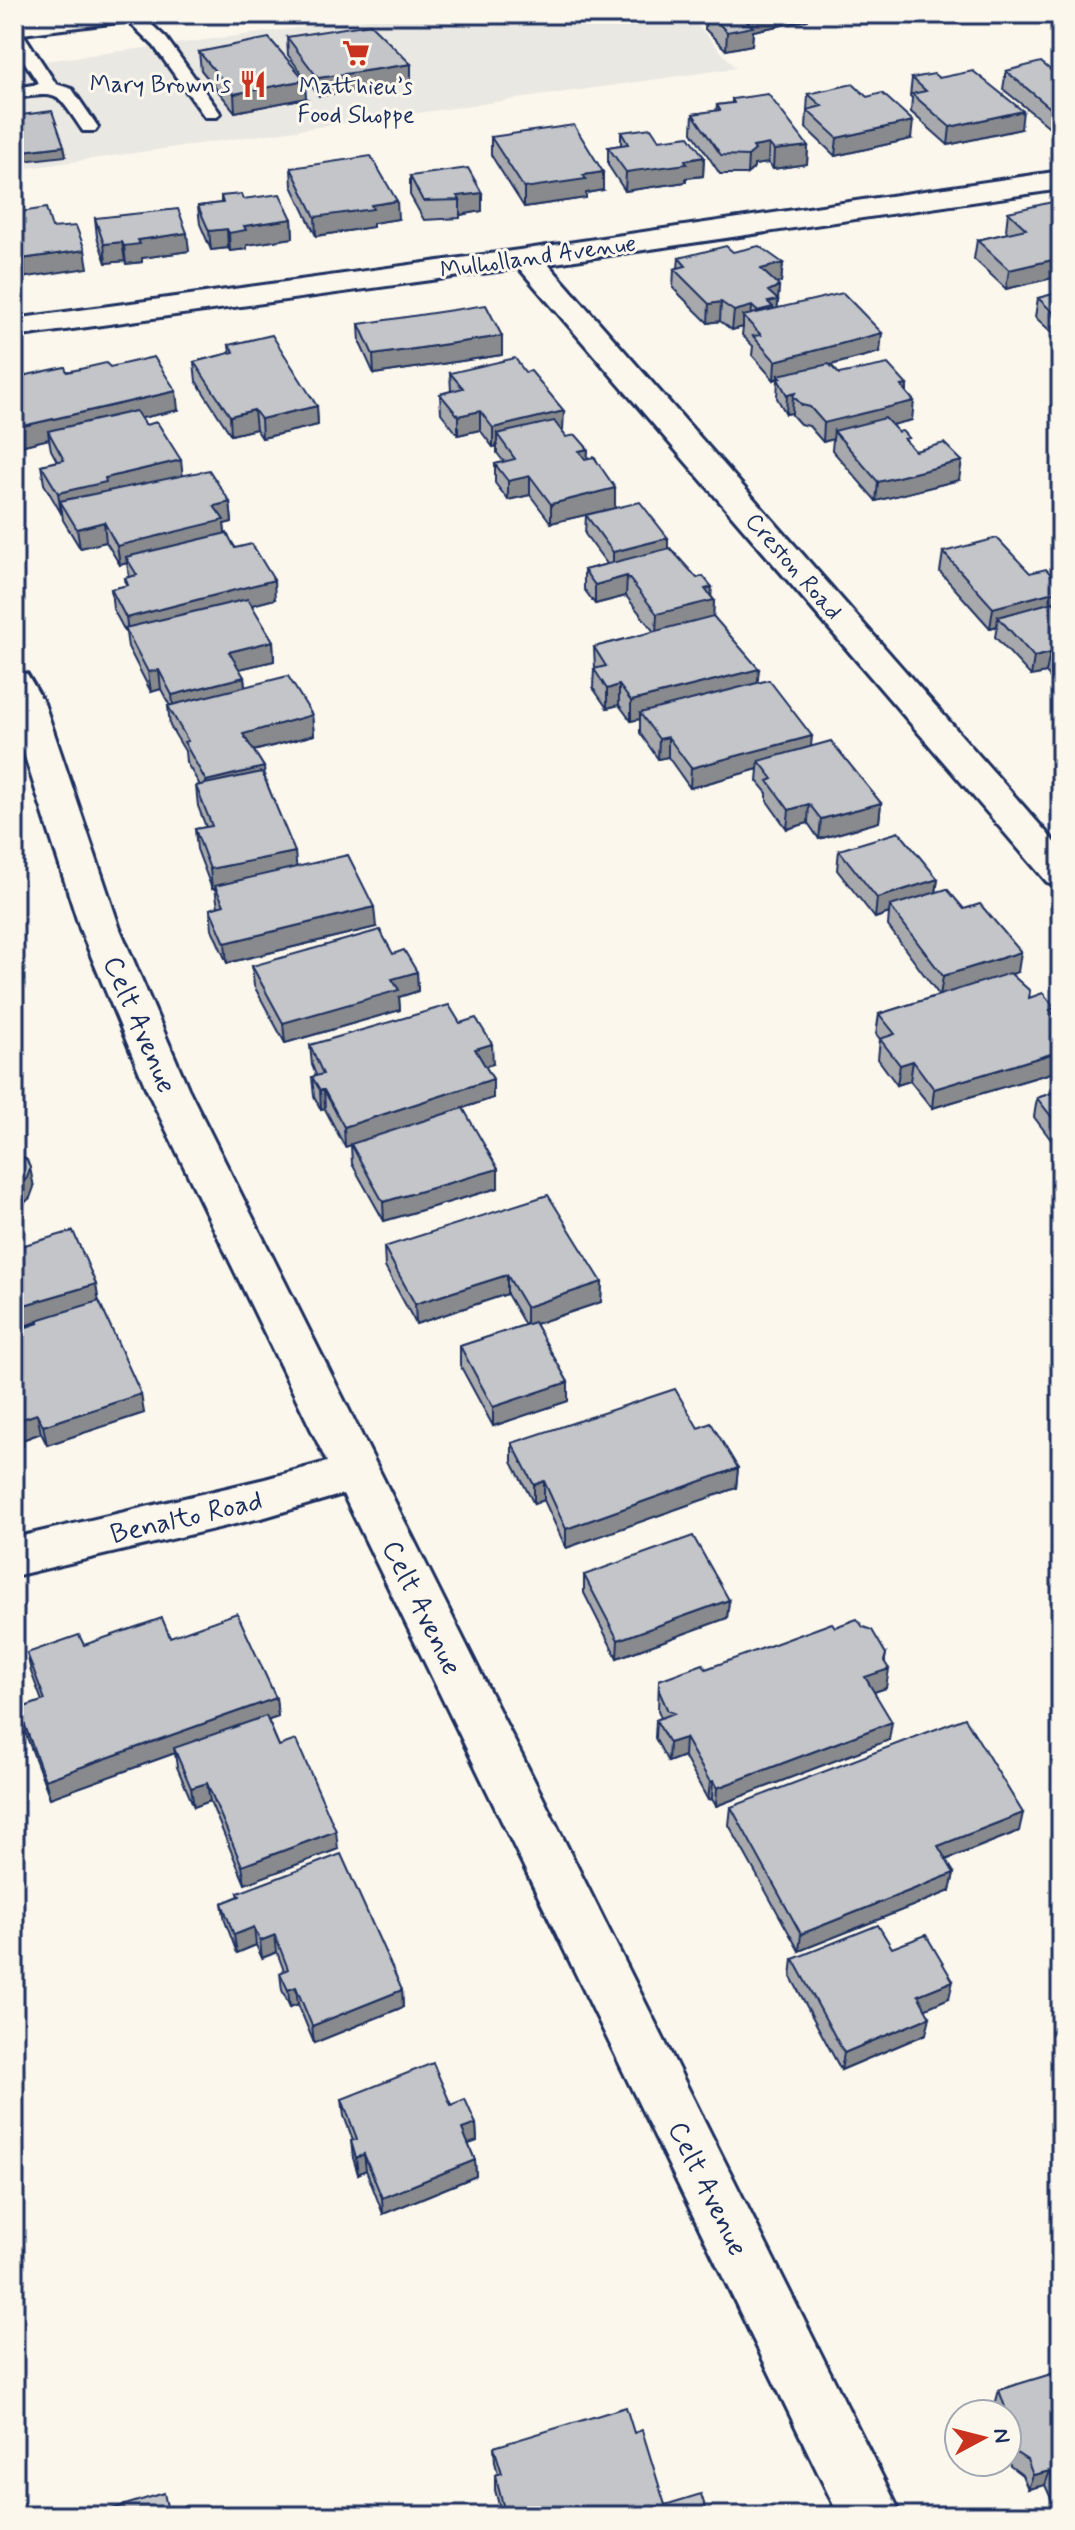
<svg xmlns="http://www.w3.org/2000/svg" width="1075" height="2530" font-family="Mynerve,sans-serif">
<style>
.built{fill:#eae8e2}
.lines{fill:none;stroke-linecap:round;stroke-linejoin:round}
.service-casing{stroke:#1b2f5e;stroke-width:6}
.minor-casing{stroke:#1b2f5e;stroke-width:6}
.secondary-casing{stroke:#1b2f5e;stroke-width:6}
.service{fill:#fbf7ec;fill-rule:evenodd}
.minor{fill:#fbf7ec;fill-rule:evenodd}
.secondary{fill:#fbf7ec;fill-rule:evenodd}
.wall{fill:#a8a9ad;stroke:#1b2f5e;stroke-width:2}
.shaded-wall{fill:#888a8d;stroke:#1b2f5e;stroke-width:2}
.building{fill:#c3c5c9;stroke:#1b2f5e;stroke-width:2}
.labels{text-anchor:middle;stroke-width:6;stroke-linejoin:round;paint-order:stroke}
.far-poi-label{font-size:24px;fill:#1b2f5e;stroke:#fbf7ec;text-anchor:end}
.far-street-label{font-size:24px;fill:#1b2f5e;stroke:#fbf7ec}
.street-label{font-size:28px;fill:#1b2f5e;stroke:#fbf7ec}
</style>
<rect width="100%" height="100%" fill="#fbf7ec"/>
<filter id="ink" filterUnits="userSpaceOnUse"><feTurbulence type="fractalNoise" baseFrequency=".0125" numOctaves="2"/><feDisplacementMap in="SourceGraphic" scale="16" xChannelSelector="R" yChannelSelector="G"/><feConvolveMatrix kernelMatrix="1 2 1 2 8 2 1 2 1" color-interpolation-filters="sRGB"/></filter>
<g filter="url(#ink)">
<path class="built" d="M404 14H687L736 68 14 170V65Z"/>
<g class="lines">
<g class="service-casing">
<path id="service" d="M121 14H140L166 38 220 113 217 117H205L154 46Z
M14 28 20 29 56 84 72 89 98 127 95 131H83C56 92 62 92 14 98V88L39 84 14 46Z"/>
</g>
<g class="minor-casing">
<path id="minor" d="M1061 171V189L548 264 1061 849V886L1047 882 519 268 14 337V319L527 249Z
M14 671 27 674 44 703 120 929 188 1088 902 2516H839L343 1494 265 1517 14 1576V1538L265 1479 327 1462 146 1088 80 929 14 722Z"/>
</g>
<g class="secondary-casing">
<path id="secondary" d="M54 14H132L128 20 119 22 14 35V19Z"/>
</g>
<use href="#service" class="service"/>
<use href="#minor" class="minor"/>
<use href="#secondary" class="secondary"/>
</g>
<path class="wall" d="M706 14H808V20L753 31 752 45 726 50 705 29Z
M831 14H870L838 20Z
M287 37 411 82 319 96 288 55Z
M199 52 306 98 235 112 201 70Z
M1061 70V128L1053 130 1003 89 1006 71 1053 72Z
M912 78H939L1021 129 948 145 911 112 912 98 910 96Z
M808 94 911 139 835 156 806 128Z
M732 99 808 146 807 164 773 169 768 163 754 165V168L747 174H720L692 132 693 114 716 111 717 105 732 103Z
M621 132 659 140 704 157 703 176 686 178V182L625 191 608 165V147L621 145Z
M491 137 603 190 586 193V198L524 207 491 155Z
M291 168 398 219 373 223V227L316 236 292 186Z
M410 176 482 193V211L460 215V218L424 220 410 195Z
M221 196 243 199 292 219 293 238 247 245V249L230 251 228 248 211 250 200 224 198 206 221 203Z
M1061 210V276L1006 289 974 259 977 240 1008 233 1006 230 1008 212Z
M95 218 189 251 142 258V262L126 264 125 261 106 263 97 237Z
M733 252 783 263 781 282 776 283 779 286 777 308 880 352 831 365 839 374 907 385V392L912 420 891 425 915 451 959 480 876 501 832 450 833 439 823 442 809 426 800 424 792 415V413L786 414 777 398 778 378 774 380 752 355 753 346 742 335 743 327 732 330 720 321 708 323 673 288 674 269 678 268 679 258Z
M1061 292V341L1035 317 1038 298Z
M359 324 502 355 374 374 360 343Z
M229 345 317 406 318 425 262 438 256 429 231 435 196 381 194 362 230 353Z
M110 367 178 410 141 418 183 475 230 502 232 522 224 524 225 534 275 599 251 605 273 641 274 661 239 669 244 677 245 687 312 715 314 735 254 751 264 767 265 778 296 867 376 927 227 963 212 929 210 909 218 907 215 888 212 889 197 849 195 829 206 827 198 806 196 786 200 785 186 762 185 751 170 726 168 706H170L161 689 151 692 128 647 126 633 113 609 111 589 126 586 125 578 129 577 127 563 120 565 106 542 80 548 63 520 62 512 61 513 44 484 41 465 57 461 51 450 49 439 20 446 14 435V383L23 381 22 376Z
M450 373 563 430 562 431 566 437 588 449 587 459 615 488V508L551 523 530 495 508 500 495 483V464L504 462 497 453V446L493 447 480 430 458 435 441 413 440 394 451 391Z
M586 515 668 548 714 600 713 616 758 683 811 746 881 803 879 822 819 839 808 823 787 829 767 801V793L757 781 758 769 690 788 668 757 658 759 640 733V719L631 721 619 705 607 708 593 688 594 669 595 668 594 647 654 632 626 596 595 604 584 589V570L607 564 585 534Z
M943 552 1061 611V690L1046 673 1031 676 995 637 997 626 990 628 940 572Z
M839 850 938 879 936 892 1018 972 1011 974 1029 997 1054 1015 1061 1024V1070L932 1108 910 1081 897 1085 878 1059 880 1039 876 1034 879 1014 939 995 888 926 889 913 875 918 837 870Z
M393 954 417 972 418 991 399 997 400 1010 285 1043 254 986 252 966Z
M460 1023 493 1064 485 1066 493 1079V1098L463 1108 498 1188 384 1221 352 1164 351 1145 345 1147 325 1109 321 1110 314 1096 312 1077 316 1075 312 1065 310 1045Z
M1061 1090V1153L1034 1117 1037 1098Z
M384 1247 602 1282 601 1302 535 1324 568 1382V1401L493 1426 460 1365V1346L525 1325 507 1294 416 1324 385 1267Z
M99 1301 144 1413 47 1445 41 1433 22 1440 23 1446 14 1449 38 1322 14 1329Z
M698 1428 738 1468 736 1488 566 1548 544 1500 534 1504 512 1462V1443Z
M584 1575 729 1600 727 1618 617 1658 584 1593Z
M835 1627 885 1662 886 1688 874 1692 889 1740 716 1806 712 1799 708 1800 684 1756 668 1762 655 1738 656 1720 661 1718 658 1710 659 1680 706 1669Z
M170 1637 276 1698 278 1717 268 1720 279 1746 338 1849 245 1884 210 1801 194 1807 177 1767 175 1753 50 1798 23 1727 19 1709 42 1701 31 1672 27 1653 84 1645Z
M731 1807 1019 1831 946 1860 954 1873 950 1891 799 1951 729 1825Z
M238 1893 402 1990 403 2007 314 2043 298 2004 290 2007 282 1990 280 1973 284 1971 277 1952 262 1958 256 1945 237 1953 225 1921 222 1903 239 1896Z
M892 1948 949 1998 925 2008 926 2034 841 2070 791 1977 793 1959Z
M342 2099 451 2105 476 2124 477 2141 468 2144 475 2160 476 2176 383 2214 366 2170 358 2174 353 2158 351 2141 353 2140 344 2116Z
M1061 2371V2516H1059L1045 2485 1028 2489 1022 2475 1010 2466 1007 2458V2414H997L995 2405 999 2390Z
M634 2433 665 2505 708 2516H502L495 2490V2475L498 2474 495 2462 494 2447Z"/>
<path class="shaded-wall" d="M751 14H808V20L753 31 752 45 726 50 727 32 741 16Z
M839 14H870L838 20Z
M411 64V82L319 96 318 78Z
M305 80 306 98 235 112 234 94Z
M1023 111 1021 129 948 145 950 127Z
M1061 111V128L1053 130 1055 112Z
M913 121 911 139 835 156 837 138Z
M769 144 768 163 754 165V168L747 174 748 156 753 147Z
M64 146 66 156 14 162V152Z
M808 146 807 164 773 169 774 150Z
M704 157 703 176 686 178V182L625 191 626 172Z
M603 172V190L586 193V198L524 207V188L583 175Z
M482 193V211L460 215V200L457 196Z
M397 201 398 219 373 223V227L316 236 315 217 371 205Z
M292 219 293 238 247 245V249L230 251 229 233 244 226Z
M227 229 228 248 211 250 209 231Z
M187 233 189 251 142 258V262L126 264 124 246 138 240Z
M122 242 125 261 106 263 104 244Z
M85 250 88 268 14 279V260Z
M1061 258V276L1006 289 1009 270Z
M783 263 781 282 760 287 761 269Z
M779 286 777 318 756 330 757 311 768 291Z
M721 302 720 321 708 323 709 304Z
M752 306 751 324 743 316V327L732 330 734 311Z
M882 333 880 352 781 378 778 375V378L774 380 775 361Z
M502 336V355L374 374 373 355Z
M907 385 906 403 914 401 912 420 839 438 834 431 833 439 823 442 824 423 901 386Z
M176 391 178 410 52 438 48 431 49 439 20 446 18 427Z
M795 393 793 396 792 413 786 414 787 395Z
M317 406 318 425 262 438 261 419Z
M254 410 256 429 231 435 230 416Z
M480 411V430L458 435V416Z
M564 411 563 430 505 444 497 434V446L493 447V428Z
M588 449 587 468 579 451Z
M181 460 183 479 60 501 62 512 61 513 58 493 105 478Z
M962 461 959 480 876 501 878 482Z
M530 476V495L508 500V481Z
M615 488V508L551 523V504Z
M230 502 232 522 224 524 226 540 126 557 127 563 120 565 117 546 214 506Z
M104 522 106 542 80 548 77 529Z
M668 538V557L613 571V552Z
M627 576 626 596 595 604V585Z
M274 580 275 599 130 637 128 632 126 618Z
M712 587 711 600H714L713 619 656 634 657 614 705 589Z
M1061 590V608L1004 624 998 617 997 626 990 628 993 608Z
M273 641 274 661 231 671 229 652Z
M1050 653 1046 673 1031 676 1034 657Z
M759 669 757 689 640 713V719L631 721V701Z
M159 670 161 689 151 692 148 672Z
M244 677 246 697 174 715 172 695Z
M619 685V705L607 708V689Z
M312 715 314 735 245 753 243 734Z
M812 736 810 756 759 761 758 769 690 788 691 768Z
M668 737V757L658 759 659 739Z
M264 767 265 786 208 800 206 781Z
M881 803 879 822 819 839 821 819Z
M809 804 808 823 787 829 789 810Z
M295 852 297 872 212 889 210 869Z
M938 879 935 899 890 906 889 913 875 918 877 898Z
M374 907 376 927 227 963 225 943Z
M1021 952 1018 972 940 996 943 976Z
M417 972 418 991 399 997 400 1010 285 1043 283 1023 392 979Z
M492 1044 493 1064 476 1069 475 1049Z
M1061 1051V1070L932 1108 934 1089Z
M913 1061 910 1081 897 1085 900 1065Z
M493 1079V1098L345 1147 344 1127Z
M320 1090H324L325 1109 321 1110Z
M16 1136 20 1156 14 1158V1137Z
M30 1168 34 1187 30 1198 21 1206 14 1208V1187Z
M498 1169V1188L384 1221 383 1202Z
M507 1275V1294L416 1324 415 1304Z
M602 1282 601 1302 526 1327V1307Z
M96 1284 99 1303 14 1329V1308Z
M568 1382V1401L493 1426V1407Z
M141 1394 144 1413 47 1445 43 1426Z
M37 1414 41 1433 22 1440 23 1446 14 1449V1428L16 1421Z
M738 1468 736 1488 566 1548V1529Z
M544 1481V1500L534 1504V1485Z
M729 1600 727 1618 617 1658 618 1640Z
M886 1654 883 1671 889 1669 886 1688 862 1696 865 1677Z
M276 1698 278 1717 176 1753 174 1748 175 1753 50 1798 45 1780Z
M892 1722 889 1740 716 1806 717 1788Z
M685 1738 684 1756 668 1762 669 1743Z
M713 1781 712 1799 708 1800 710 1782Z
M207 1783 210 1801 194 1807 191 1788Z
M1023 1813 1019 1831 935 1864 938 1846Z
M336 1831 338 1849 245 1884 242 1866Z
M954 1873 950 1891 799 1951 801 1934Z
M254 1927 256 1945 237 1953 234 1935Z
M275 1935 277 1952 262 1958 260 1941Z
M953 1981 949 1998 915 2013 918 1995Z
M296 1987 298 2004 290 2007 288 1990Z
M402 1990 403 2007 314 2043 312 2026Z
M930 2017 926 2034 841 2070 844 2053Z
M476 2124 477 2141 463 2146 462 2129Z
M364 2154 366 2170 358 2174 356 2158Z
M475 2160 476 2176 383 2214 382 2198Z
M1050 2471 1045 2485 1028 2489 1033 2475Z"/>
<path class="building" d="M709 14H751L741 16 753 27 727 32Z
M370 24 411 64 318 78 287 37Z
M269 38 305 80 234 94 199 52Z
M1041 62 1053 72 1061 70V111L1055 112 1006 71Z
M973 71 1023 111 950 127 912 94 926 91 912 78 934 74 939 78Z
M853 84 867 97 882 93 913 121 837 138 807 110 822 106 808 94Z
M768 94 808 146 774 150 769 144 753 147 755 150 748 156 721 155 693 114 720 110 717 105 734 103 732 99Z
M52 111 64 146 14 152V116Z
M574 125 603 172 583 175 586 179 524 188 491 137Z
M651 128 659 140 689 136 704 157 685 160 687 164 626 172 608 147 628 144 621 132Z
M371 156 397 201 371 205 373 209 315 217 291 168Z
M468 168 482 193 457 196 460 200 423 201 410 176Z
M241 194 243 199 280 194 292 219 244 226 246 230 229 233 227 229 209 231 198 206 223 203 221 196Z
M1052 202 1061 210V258L1009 270 977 240 1026 229 1008 212Z
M46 208 52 228 76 226 85 250 14 260V213Z
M178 209 187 233 138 240 140 244 124 246 122 242 104 244 95 218Z
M726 246 733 252 759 246 783 263 761 269 779 286 768 291 778 300 768 302 773 307 757 311 752 306 734 311 721 302 709 304 674 269 686 266 679 258Z
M1061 292V320L1038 298Z
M843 293 882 333 775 361 753 336 761 335 743 316Z
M486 305 502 336 373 355 359 324Z
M272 335 317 406 261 419 254 410 230 416 194 362 234 352 229 345Z
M154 357 176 391 18 427 14 421V383L24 381 22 376 65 367 67 372 106 363 110 367Z
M515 358 525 372 531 371 564 411 493 428 480 411 458 416 440 394 463 388 450 373Z
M829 364 839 374 888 364 907 385 901 386 914 401 824 423 810 407 802 405 793 396 795 393 787 395 778 379 781 378 778 375Z
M136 411 145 425 157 422 181 460 105 478 106 482 58 493 41 465 64 460 48 431Z
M885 418 898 432 902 431 909 438 904 439 915 451 944 443 962 461 878 482 834 431Z
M554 421 566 437 576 435 588 449 579 451 585 459 594 457 615 488 551 504 530 476 508 481 495 464 515 459 497 434Z
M209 470 230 502 214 506 224 520 117 546 104 522 77 529 60 501Z
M640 502 668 538 613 552 586 515Z
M227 533 235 548 252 544 274 580 126 618 111 589 128 585 125 578 137 575 126 557Z
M997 538 1030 573 1046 569 1061 585V590L993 608 943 552Z
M670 548 697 578 703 576 712 587 705 589 714 600 657 614 627 576 595 585 584 570Z
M248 599 273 641 229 652 244 677 172 695 159 670 148 672 125 628Z
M1053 602 1061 611V666L1050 653 1034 657 998 617Z
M713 616 759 669 631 701 619 685 607 689 594 669 606 666 594 647Z
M288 676 312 715 243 734 264 767 206 781 184 742 188 741 168 706Z
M769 680 812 736 691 768 668 737 659 739 640 713Z
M831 741 881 803 821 819 809 804 789 810 768 781 773 779 759 761Z
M262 772 295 852 210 869 195 829 212 826 196 786Z
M899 832 938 879 877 898 839 850Z
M348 855 374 907 225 943 210 909 224 905 215 886Z
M947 889 964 909 980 904 1021 952 943 976 890 906Z
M380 930 393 954 404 950 417 972 392 979 399 990 283 1023 252 966Z
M1010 973 1030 991 1029 998 1043 993 1055 1008 1050 1010 1061 1024V1051L934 1089 913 1061 900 1065 880 1039 895 1034 879 1014Z
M449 1005 460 1023 476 1018 492 1044 475 1049 493 1079 344 1127 324 1090H320L312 1077 323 1074 310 1045Z
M1061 1090V1129L1037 1098Z
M463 1108 498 1169 383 1202 351 1144Z
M14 1148 16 1153 27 1160 30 1168 27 1178 17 1186 14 1187Z
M548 1195 602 1282 526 1307 507 1275 415 1304 384 1247Z
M73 1231 96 1284 14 1308V1248Z
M99 1301 141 1394 43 1426 37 1414 16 1421 19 1427 14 1428V1331L39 1323 37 1320Z
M534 1322 568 1382 493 1407 460 1346Z
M675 1389 698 1428 711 1423 738 1468 566 1529 544 1481 534 1485 512 1443Z
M693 1536 729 1600 618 1640 584 1575Z
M237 1613 276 1698 45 1780 19 1709 45 1700 27 1653 79 1635 84 1645 162 1618 170 1637Z
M857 1619 863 1627 872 1630 886 1654 884 1661 889 1669 865 1677 892 1722 717 1788 713 1781 710 1782 685 1738 669 1743 656 1720 674 1713 668 1711 659 1691V1680L703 1664 706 1669 832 1623 835 1627Z
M266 1716 279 1746 296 1740 336 1831 242 1866 207 1783 191 1788 174 1748Z
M965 1718 1023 1813 938 1846 954 1873 801 1934 731 1807Z
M341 1854 402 1990 312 2026 296 1987 288 1990 280 1973 288 1969 275 1935 260 1941 254 1927 234 1935 222 1903 240 1896 238 1893Z
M878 1925 892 1948 926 1935 953 1981 918 1995 930 2017 844 2053 793 1959Z
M433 2063 451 2105 465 2099 476 2124 462 2129 475 2160 382 2198 364 2154 356 2158 351 2141 357 2139 342 2099Z
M1061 2371V2494L1050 2471 1033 2475 1027 2460 1015 2452 1007 2430V2414H1003L1005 2407 999 2390Z
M626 2407 634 2433 642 2430 665 2505 701 2494 708 2516H506L495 2475 502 2473 494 2447Z
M164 2493 169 2516H89Z"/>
</g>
<defs>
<g id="supermarket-bare" transform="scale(2.16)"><path d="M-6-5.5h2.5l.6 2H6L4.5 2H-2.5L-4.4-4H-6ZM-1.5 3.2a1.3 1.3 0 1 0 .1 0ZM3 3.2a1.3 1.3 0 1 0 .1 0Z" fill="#c8321e" stroke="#fbf7ec" stroke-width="2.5" paint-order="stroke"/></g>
<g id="restaurant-bare" transform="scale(2.16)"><path d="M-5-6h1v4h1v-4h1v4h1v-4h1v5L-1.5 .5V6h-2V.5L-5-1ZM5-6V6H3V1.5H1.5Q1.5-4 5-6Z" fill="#c8321e" stroke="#fbf7ec" stroke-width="2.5" paint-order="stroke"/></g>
</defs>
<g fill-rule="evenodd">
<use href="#supermarket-bare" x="356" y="53"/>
<use href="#restaurant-bare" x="253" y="84"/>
</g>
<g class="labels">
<g class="far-poi-label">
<text x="231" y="92">Mary Brown's</text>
<text x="356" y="94" text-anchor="middle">Matthieu’s<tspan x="356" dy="28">Food Shoppe</tspan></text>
</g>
<g class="far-street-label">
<text transform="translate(538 256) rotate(-8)" y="8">Mulholland Avenue</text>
<text transform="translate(794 566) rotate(49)" y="8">Creston Road</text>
</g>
<g class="street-label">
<text transform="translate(141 1024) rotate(67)" y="10">Celt Avenue</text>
<text transform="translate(186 1516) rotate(-13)" y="10">Benalto Road</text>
<text transform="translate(423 1607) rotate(64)" y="10">Celt Avenue</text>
<text transform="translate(709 2188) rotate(64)" y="10">Celt Avenue</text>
</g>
</g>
<rect width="1075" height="2530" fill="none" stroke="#fbf7ec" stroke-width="48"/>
<rect x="24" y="24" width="1027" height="2482" fill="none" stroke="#1b2f5e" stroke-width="3" filter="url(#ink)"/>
<g transform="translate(983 2438) rotate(83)"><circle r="38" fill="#fbf7ec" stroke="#a1a7b3" stroke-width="2"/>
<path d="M0-6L14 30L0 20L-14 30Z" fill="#c8321e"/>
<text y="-12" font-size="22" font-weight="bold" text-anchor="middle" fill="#1b2f5e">N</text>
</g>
</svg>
